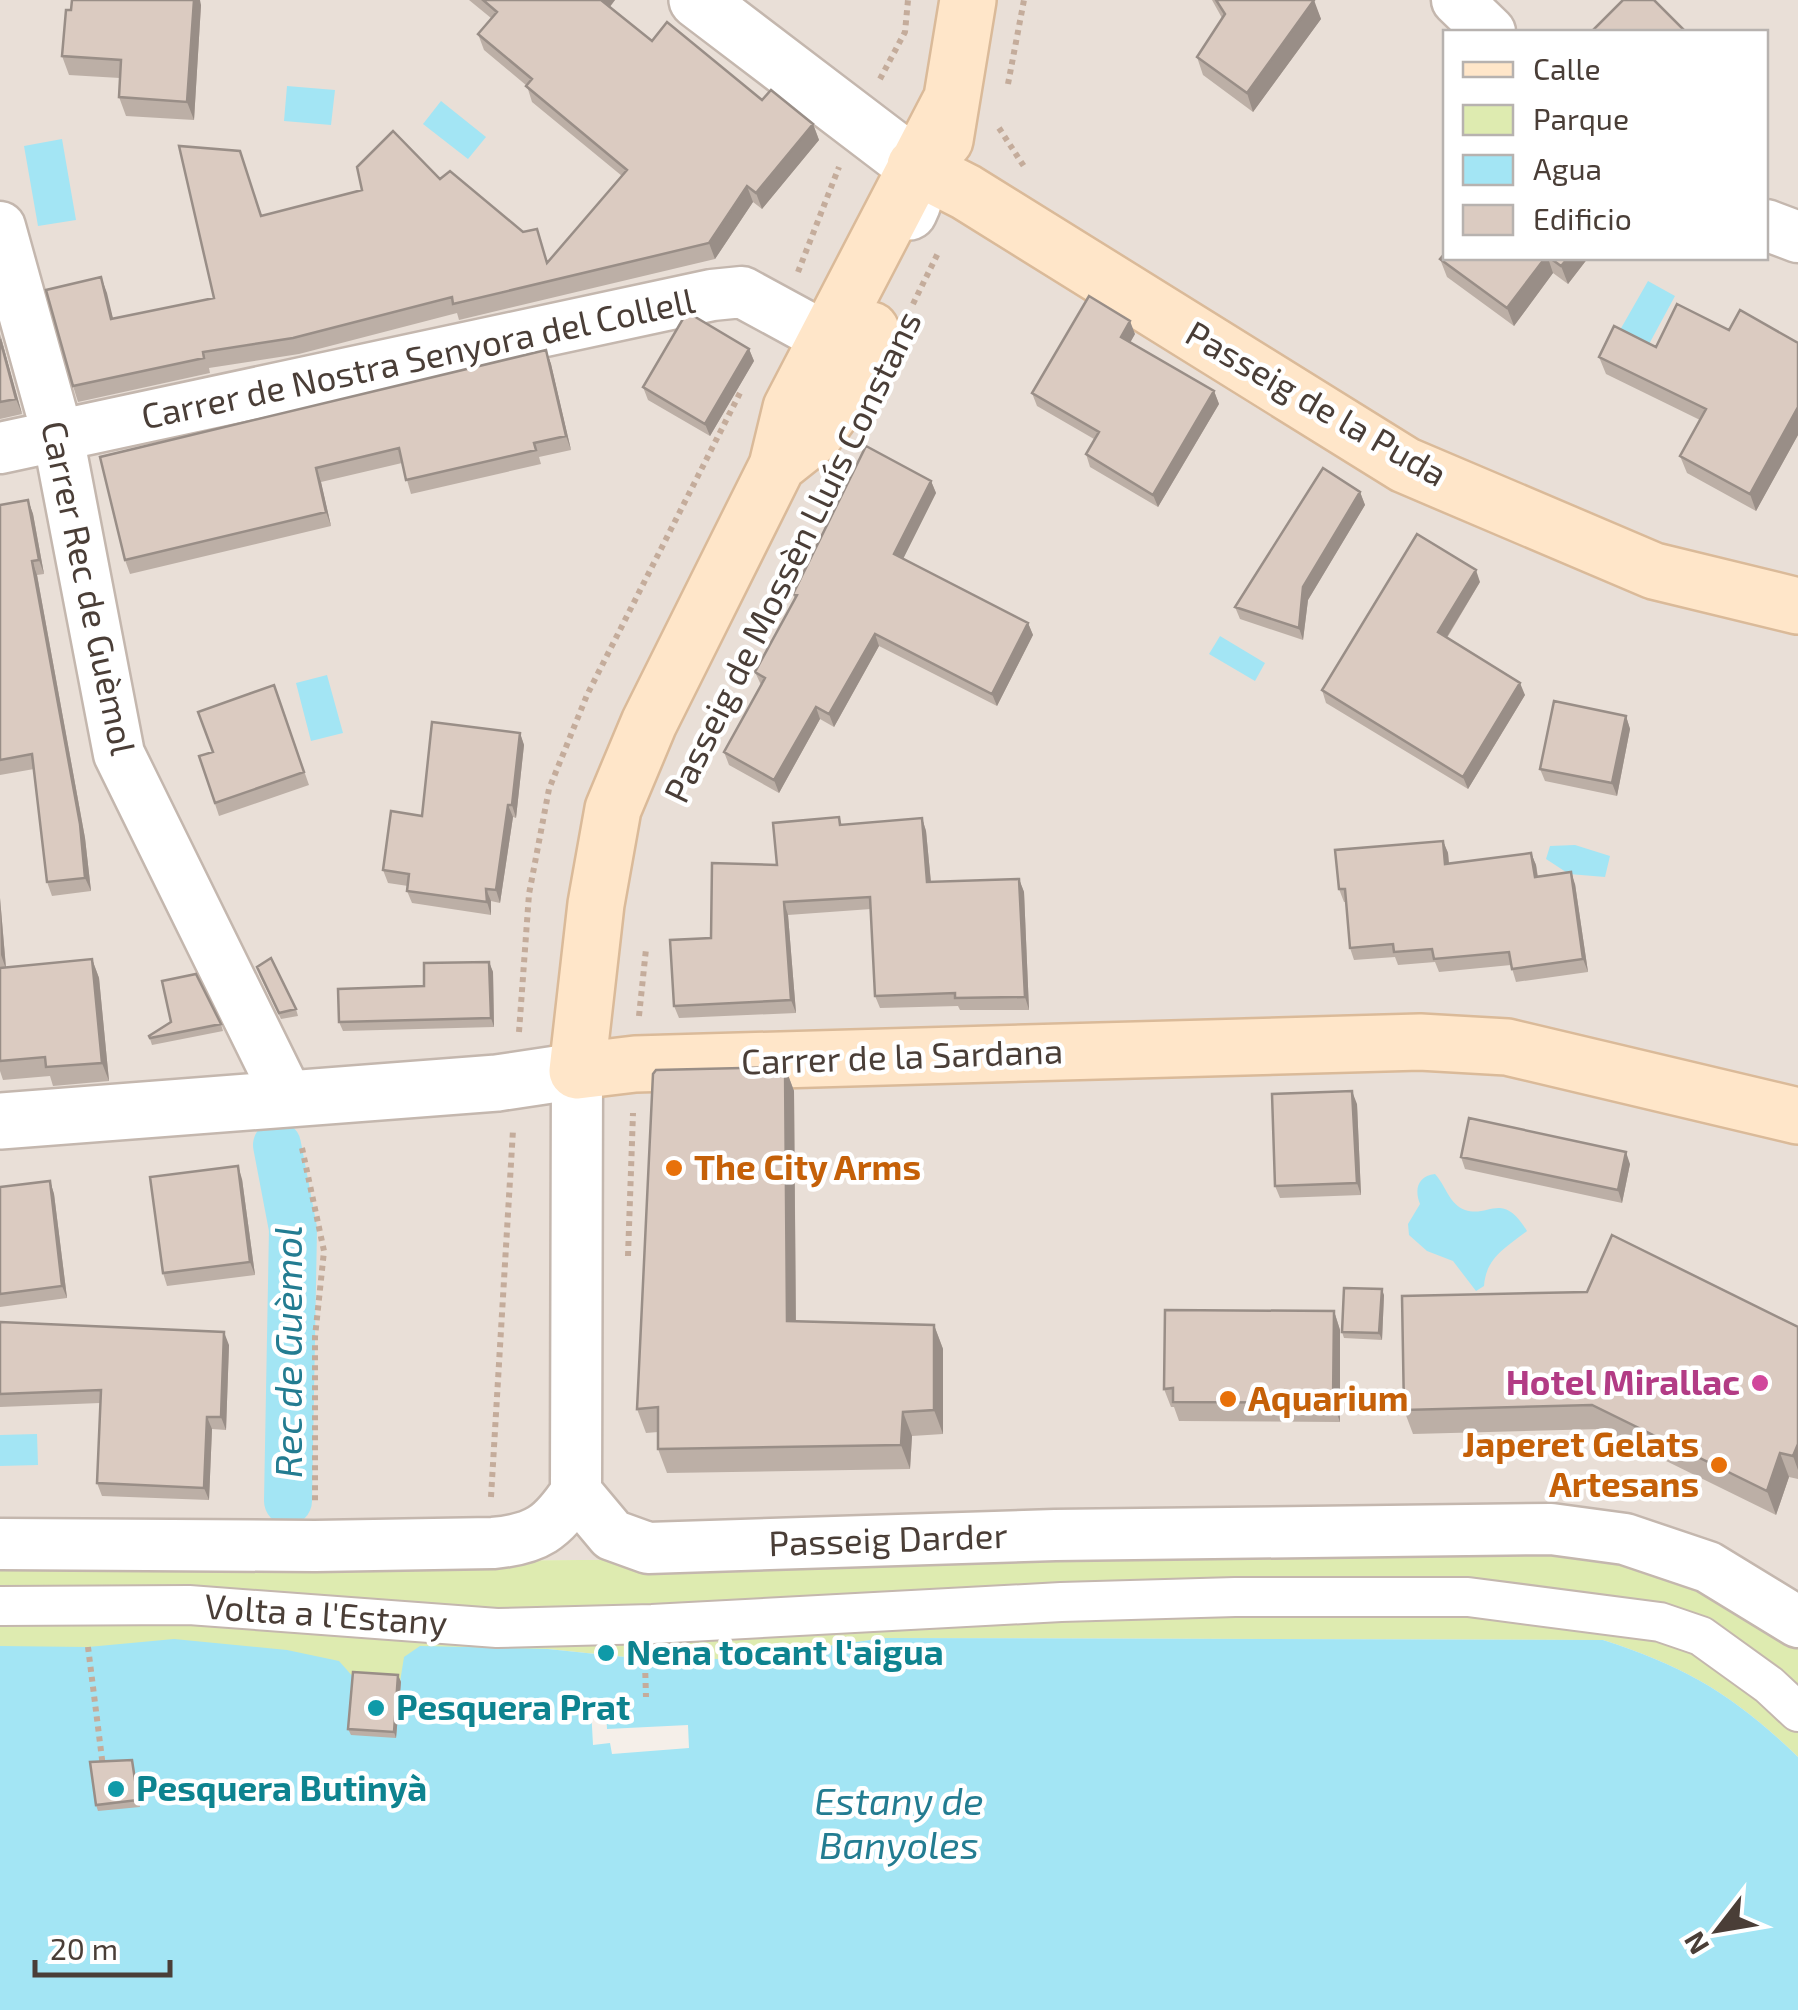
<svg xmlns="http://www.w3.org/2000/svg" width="1798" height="2010" font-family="'Exo 2',sans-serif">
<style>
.residential{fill:#e9dfd7;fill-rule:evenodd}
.green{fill:#deebb0}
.water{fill:#a3e5f4}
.pier{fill:#f5efe9}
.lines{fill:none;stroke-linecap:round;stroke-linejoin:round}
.canal{stroke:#a3e5f4;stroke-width:48}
.pedestrian-casing{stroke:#c4b7ae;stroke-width:42}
.minor-casing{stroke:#c4b7ae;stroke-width:55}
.tertiary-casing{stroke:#c4b7ae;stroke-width:60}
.secondary-casing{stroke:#daba99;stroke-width:60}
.path{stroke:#c4ac9b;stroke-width:6;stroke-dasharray:5 5;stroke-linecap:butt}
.pedestrian{stroke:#fff;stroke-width:38}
.minor{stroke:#fff;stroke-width:50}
.tertiary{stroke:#fff;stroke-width:55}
.secondary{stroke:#ffe6c9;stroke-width:55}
.wall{fill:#bcafa6}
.shaded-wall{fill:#998e87}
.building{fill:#dbcbc1;stroke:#998e87;stroke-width:2.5}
.food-dot{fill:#e8710a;stroke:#fff;stroke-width:4}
.hotel-dot{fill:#d1479c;stroke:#fff;stroke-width:4}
.culture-dot{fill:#0f9aa8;stroke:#fff;stroke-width:4}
.labels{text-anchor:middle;stroke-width:9;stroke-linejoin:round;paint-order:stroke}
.street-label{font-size:35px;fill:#4a3e37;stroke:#fff}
.food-label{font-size:35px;font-weight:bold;fill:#c56008;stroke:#fff;text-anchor:start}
.hotel-label{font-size:35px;font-weight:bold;fill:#b23c85;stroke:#fff;text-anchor:end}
.culture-label{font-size:35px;font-weight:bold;fill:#0d838f;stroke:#fff;text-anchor:start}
.water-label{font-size:38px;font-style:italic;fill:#237c91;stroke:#fff}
</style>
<rect width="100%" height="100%" fill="#f5efe9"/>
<path class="residential" d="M0 0H1798V1641L1018 1557 0 1564ZM1446 32H1766V258H1446Z"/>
<path class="green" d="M1540 1545 1660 1566 1798 1641V1757C1735 1696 1687 1667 1603 1640L885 1638 735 1659H644L548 1649 401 1682 0 1686V1564L1018 1557Z"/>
<path class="water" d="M287 86 335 90 331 125 284 121Z
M441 101 486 137 468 159 423 124Z
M62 139 76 220 38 226 24 146Z
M1648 281 1675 296 1648 346 1620 330Z
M1220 636 1265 663 1255 681 1209 654Z
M327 675 343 733 311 741 296 683Z
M1575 845 1610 856 1605 877 1569 874 1546 859 1550 846Z
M1435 1174C1446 1186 1449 1204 1465 1210 1490 1218 1502 1190 1527 1231 1507 1247 1486 1257 1484 1286L1476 1291 1453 1261 1427 1251 1409 1235 1408 1224 1420 1204C1414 1189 1418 1176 1435 1174Z
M37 1434 38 1465 0 1466V1435Z
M885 1638 1603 1640C1687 1667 1735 1696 1798 1757V2010H0V1646L88 1647 174 1639 287 1650 339 1661 355 1679 400 1682 404 1657 420 1646 548 1649 644 1659H735Z"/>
<path class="pier" d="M591 1708H606L607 1729 688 1725 689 1748 612 1754 610 1743 593 1745Z"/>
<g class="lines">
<path class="canal" d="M277 1145 293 1229 288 1501"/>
<g class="pedestrian-casing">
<path id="pedestrian" d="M0 1606 189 1605 497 1628 652 1624 1061 1602 1235 1597H1468L1660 1622 1701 1636 1769 1685 1798 1712"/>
</g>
<g class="minor-casing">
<path id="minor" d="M1457 0 1490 32
M1766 225 1798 237
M0 227 58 436 119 754 288 1098
M0 448 712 295 742 292 843 347
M576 1492 612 1535 648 1548 1055 1535 1551 1529 1625 1539 1708 1567 1798 1622
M576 1492 577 1071
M0 1544 315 1546 493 1543C537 1539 552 1528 576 1492"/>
</g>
<g class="tertiary-casing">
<path id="tertiary" d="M697 0 915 166 913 203 909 212
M0 1121 497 1083 577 1071"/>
</g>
<g class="secondary-casing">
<path id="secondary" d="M949 104 791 408 777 466 649 723 613 809 596 904 577 1071 635 1064 1420 1042 1507 1047 1798 1116
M945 140 968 0
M915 166 966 192 1405 465 1654 571 1798 606
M780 463 814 436 835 407 871 330"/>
</g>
<path class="path" d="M880 79 905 32 908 0
M1008 84 1024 0
M999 128 1025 168
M798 272 839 167
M913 304 938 253
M639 1016 646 949
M519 1032 529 894 549 789 587 695 741 391
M302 1148 324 1251 315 1337V1502
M628 1256 633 1113
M491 1497 513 1130
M88 1647 103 1767
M645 1663 646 1697"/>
<use href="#pedestrian" class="pedestrian"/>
<use href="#minor" class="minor"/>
<use href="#tertiary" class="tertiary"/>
<use href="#secondary" class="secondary"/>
</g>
<path class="wall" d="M469 0H615L610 7 652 41 762 100 813 124 819 140 762 209 753 202 715 259 459 320 457 313 299 354 209 368 210 373 78 402 73 386 101 277 113 319 214 298 262 215 440 179 548 262 622 176 532 102 527 86 484 50 478 34 491 18Z
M1212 0H1313L1321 19 1253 112 1203 75 1197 57 1222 18Z
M201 5 194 120 126 116 119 97 120 78 69 75 62 56Z
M1446 258H1588L1568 284 1553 273 1514 326 1447 277 1440 259Z
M1729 330 1798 343V435L1756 511 1687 473 1680 456 1700 420 1606 374 1599 357Z
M0 334 22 414 0 419Z
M1135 334 1130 342 1214 391 1219 404 1158 507 1090 467 1086 454 1094 439 1037 406 1032 393Z
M749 349 754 361 710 436 648 400 643 387Z
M546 350 551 364 571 450 539 457 541 464 411 494 402 463 321 482 331 526 130 574 125 560Z
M931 481 936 493 903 559 1028 623 1033 635 997 706 879 646 834 727 820 719 779 793 729 765 724 752 761 685 755 672 795 599 793 594Z
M1360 492 1365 505 1308 600 1303 640 1240 619 1235 607Z
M28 500 33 514 44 574 37 575 85 838 91 891 52 896 47 882 34 769 0 775V505Z
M1480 582 1447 638 1525 695 1468 789 1326 703 1322 690Z
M274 685 309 785 219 816 199 756 213 752Z
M1626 716 1630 729 1617 796 1545 781 1540 769Z
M520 733 524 745 516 818 513 817 500 903 491 901V915L412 903 407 891 408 886 388 883 383 870 422 816Z
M839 817 842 825 922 818 926 831 931 882 1019 879 1024 892 1029 1010H960L958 1006 880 1008 875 996 871 909 788 915 796 1013 679 1018 674 1006 711 938 777 865Z
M1443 841 1448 853 1449 864 1531 853 1536 865 1538 876 1575 884 1588 972 1516 982 1511 965 1439 972 1435 962 1398 965 1395 957 1354 960 1350 948 1346 902H1344L1339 889Z
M0 898 6 967 92 959 99 978 109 1081 53 1086 50 1076 3 1080 0 1071Z
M489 962 493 972 494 1027 343 1031 339 1022 424 986Z
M259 974 296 1009 298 1016 281 1019Z
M171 1022 221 1024 223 1031 152 1045 149 1036Z
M785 1067 794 1091 796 1321 934 1325 943 1349V1434L912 1436 910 1469 667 1473 658 1449V1432L646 1433 637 1409Z
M1357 1104 1361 1195 1280 1198 1275 1186Z
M1461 1157 1630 1164 1622 1203 1465 1169Z
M242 1179 255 1275 167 1286 163 1273Z
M50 1181 54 1194 67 1298 0 1307V1187Z
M1384 1295 1382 1340 1344 1338 1342 1332Z
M1334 1311 1340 1330V1422L1179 1421 1174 1407H1171L1164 1389Z
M0 1322 229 1345 226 1430 212 1429 209 1500 102 1496 97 1483 100 1403 0 1407Z
M1798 1327V1479L1789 1477 1776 1515 1601 1429 1413 1434 1404 1410Z
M398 1675 401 1682 396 1738 351 1735 348 1729Z
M132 1760 140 1807 98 1811 96 1805Z"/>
<path class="shaded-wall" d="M194 0H200L201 5 194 120 187 102Z
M599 0H615L604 14Z
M1314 0 1321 19 1253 112 1247 93Z
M813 124 819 140 762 209 756 193Z
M747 186 753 202 715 259 709 243Z
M1545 258H1548L1553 273 1514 326 1507 308Z
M1568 258H1588L1568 284 1561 266Z
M101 277 107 293 117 335 111 319Z
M1130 321 1135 334 1126 350 1121 337Z
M0 334 22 414 16 399Z
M749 349 754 361 710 436 705 424Z
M546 350 551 364 571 450 566 436Z
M1214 391 1219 404 1158 507 1153 495Z
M1798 407V435L1756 511 1750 494Z
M316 468 321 482 331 526 326 512Z
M931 481 936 493 899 567 894 554Z
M1360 492 1365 505 1308 600 1303 640 1299 628 1303 587Z
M28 500 33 514 44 574 39 560Z
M32 561 37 575 85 838 91 891 85 878Z
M1476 570 1480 582 1442 645 1438 632Z
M1028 623 1033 635 997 706 992 694Z
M875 634 879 646 834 727 829 714Z
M1520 683 1525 695 1468 789 1463 777Z
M816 707 820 719 779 793 774 780Z
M1626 716 1630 729 1617 796 1612 783Z
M520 733 524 745 516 818 512 805Z
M508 805 513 817 500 903 496 890Z
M922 818 926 831 932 894 927 882Z
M1443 841 1448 853 1450 877 1445 864Z
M1531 853 1536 865 1539 889 1535 877Z
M1571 872 1575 884 1588 972 1583 959Z
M1019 879 1024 892 1029 1010 1025 997Z
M486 889 491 901V915L487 902Z
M0 898 6 969 1 955Z
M784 902 788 915 796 1013 791 1000Z
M92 959 99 978 109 1081 102 1063Z
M489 962 493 972 494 1027 491 1018Z
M785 1067 794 1091 796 1345 787 1321Z
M1352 1091 1357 1104 1361 1195 1357 1183Z
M1626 1152 1630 1164 1622 1203 1618 1190Z
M238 1166 242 1179 255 1275 250 1262Z
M50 1181 54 1194 67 1298 62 1286Z
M1382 1289 1384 1295 1382 1340 1379 1333Z
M1334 1311 1340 1330V1422L1333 1403Z
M934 1325 943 1349V1434L934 1410Z
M224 1332 229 1345 226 1430 221 1417Z
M903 1412 912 1436 910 1469 901 1445Z
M207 1417 212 1429 209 1500 204 1488Z
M1798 1444V1470L1793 1456Z
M1780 1453 1789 1477 1776 1515 1767 1491Z
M398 1675 401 1682 396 1738 394 1732Z"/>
<path class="building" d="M72 0H194L187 102 119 97 121 60 62 56 66 10H71Z
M483 0H601L652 41 667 22 762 100 771 90 813 124 756 193 747 186 709 243 453 304 452 297 293 338 203 352 204 358 73 386 46 290 101 277 111 319 214 298 179 146 240 151 261 216 362 190 357 167 393 131 440 179 450 171 523 232 537 229 547 263 627 170 526 86 532 79 478 34 497 12Z
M1216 0H1314L1247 93 1197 57 1225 14Z
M1623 0H1654L1683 29 1680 32H1591Z
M1446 252V258H1545L1507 308 1440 259Z
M1550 258H1568L1561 266Z
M1089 296 1130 321 1121 337 1214 391 1153 495 1086 454 1099 432 1032 393Z
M1677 304 1729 330 1740 310 1798 343V407L1750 494 1680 456 1706 409 1599 357 1614 326 1656 347Z
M692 315 749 349 705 424 643 387 684 317Z
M0 339 16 399 0 402Z
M546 350 566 436 534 443 536 450 406 480 399 448 316 468 326 512 125 560 100 457Z
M866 446 931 481 894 554 1028 623 992 694 875 634 829 714 816 707 774 780 724 752 765 678 755 672 797 595 793 594Z
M1323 468 1360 492 1303 587 1299 628 1235 607Z
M28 500 39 560 32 561 80 824 85 878 47 882 32 754 0 760V505Z
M1417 534 1476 570 1438 632 1520 683 1463 777 1322 690Z
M274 685 304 772 215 803 199 756 213 752 198 712Z
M1554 701 1626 716 1612 783 1540 769Z
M432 722 520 733 512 805H508L496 890 486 889 487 902 407 891 409 874 383 870 391 811 422 816Z
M839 817 840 825 922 818 927 882 1019 879 1025 997 955 998V993L875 996 870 897 784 902 791 1000 674 1006 670 940 711 938 712 863 777 865 773 823Z
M1443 841 1445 864 1531 853 1535 877 1571 872 1583 959 1512 969 1509 952 1434 959 1432 949 1394 952 1393 944 1350 948 1345 889H1339L1335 850Z
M271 958 296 1009 279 1013 257 967Z
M92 959 102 1063 46 1067 45 1057 0 1061V968Z
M489 962 491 1018 339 1022 338 989 424 986V963Z
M196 974 221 1024 150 1038 149 1036 171 1022 162 981Z
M785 1067 787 1321 934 1325V1410L903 1412 901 1445 658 1449V1407L637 1409 653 1074 656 1070Z
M1352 1091 1357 1183 1275 1186 1272 1094Z
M1469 1118 1626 1152 1618 1190 1461 1157Z
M238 1166 250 1262 163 1273 150 1177Z
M50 1181 62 1286 0 1294V1187Z
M1612 1235 1798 1327V1444L1793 1456 1780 1453 1767 1491 1592 1405 1404 1410 1402 1296 1587 1292Z
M1344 1288 1382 1289 1379 1333 1342 1332Z
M1165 1310 1334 1311 1333 1403 1173 1402V1388L1164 1389Z
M0 1322 224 1332 221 1417H207L204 1488 97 1483 101 1390 0 1394Z
M353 1672 398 1675 394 1732 348 1729Z
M132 1760 138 1800 96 1805 90 1762Z"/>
<g class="food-dot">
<circle cx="674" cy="1168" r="10"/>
<circle cx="1228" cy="1399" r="10"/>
<circle cx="1719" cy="1465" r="10"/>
</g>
<circle class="hotel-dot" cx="1760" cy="1383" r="10"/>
<g class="culture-dot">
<circle cx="606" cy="1653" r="10"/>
<circle cx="376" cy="1708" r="10"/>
<circle cx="116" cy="1789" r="10"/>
</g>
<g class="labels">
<g class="street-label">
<text transform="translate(418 359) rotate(-12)" y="12">Carrer de Nostra Senyora del Collell</text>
<text transform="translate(1316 404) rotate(30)" y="12">Passeig de la Puda</text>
<text transform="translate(793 557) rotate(-64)" y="12">Passeig de Mossèn Lluís Constans</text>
<text transform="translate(88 588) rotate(78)" y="12">Carrer Rec de Guèmol</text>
<text transform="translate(902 1057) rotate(-2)" y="12">Carrer de la Sardana</text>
<text transform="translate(888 1540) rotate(-2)" y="12">Passeig Darder</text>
<text transform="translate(326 1615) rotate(4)" y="12">Volta a l'Estany</text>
</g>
<g class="food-label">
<text x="694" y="1180">The City Arms</text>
<text x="1248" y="1411">Aquarium</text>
<text x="1699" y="1457" text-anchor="end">Japeret Gelats<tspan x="1699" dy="40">Artesans</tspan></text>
</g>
<g class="hotel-label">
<text x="1740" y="1395">Hotel Mirallac</text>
</g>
<g class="culture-label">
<text x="626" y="1665">Nena tocant l'aigua</text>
<text x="396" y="1720">Pesquera Prat</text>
<text x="136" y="1801">Pesquera Butinyà</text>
</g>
<g class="water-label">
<text transform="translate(289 1352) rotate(-90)" y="13">Rec de Guèmol</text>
<text x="899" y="1815">Estany de<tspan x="899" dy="44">Banyoles</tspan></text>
</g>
</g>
<rect x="1443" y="30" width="325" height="230" fill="#ffffff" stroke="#b7b2af" stroke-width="2.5"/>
<rect x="1463" y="62" width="50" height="15" fill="#ffe6c9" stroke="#b7b2af" stroke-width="2.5"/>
<text x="1533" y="80" font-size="30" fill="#4a3e37">Calle</text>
<rect x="1463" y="105" width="50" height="30" fill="#deebb0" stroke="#b7b2af" stroke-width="2.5"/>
<text x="1533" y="130" font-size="30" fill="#4a3e37">Parque</text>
<rect x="1463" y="155" width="50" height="30" fill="#a3e5f4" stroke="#b7b2af" stroke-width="2.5"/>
<text x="1533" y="180" font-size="30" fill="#4a3e37">Agua</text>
<rect x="1463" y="205" width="50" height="30" fill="#dbcbc1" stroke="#b7b2af" stroke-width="2.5"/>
<text x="1533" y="230" font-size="30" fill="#4a3e37">Edificio</text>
<g transform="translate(1718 1930) rotate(239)" stroke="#ffffff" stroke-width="8" paint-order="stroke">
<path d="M0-8L18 38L0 25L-18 38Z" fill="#4a3e37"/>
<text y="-15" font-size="28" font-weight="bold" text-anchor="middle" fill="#4a3e37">N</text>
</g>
<path d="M35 1960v15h135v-15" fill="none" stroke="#4a3e37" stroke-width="5"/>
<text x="50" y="1960" font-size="30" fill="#4a3e37" stroke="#ffffff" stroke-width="8" paint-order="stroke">20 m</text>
</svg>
